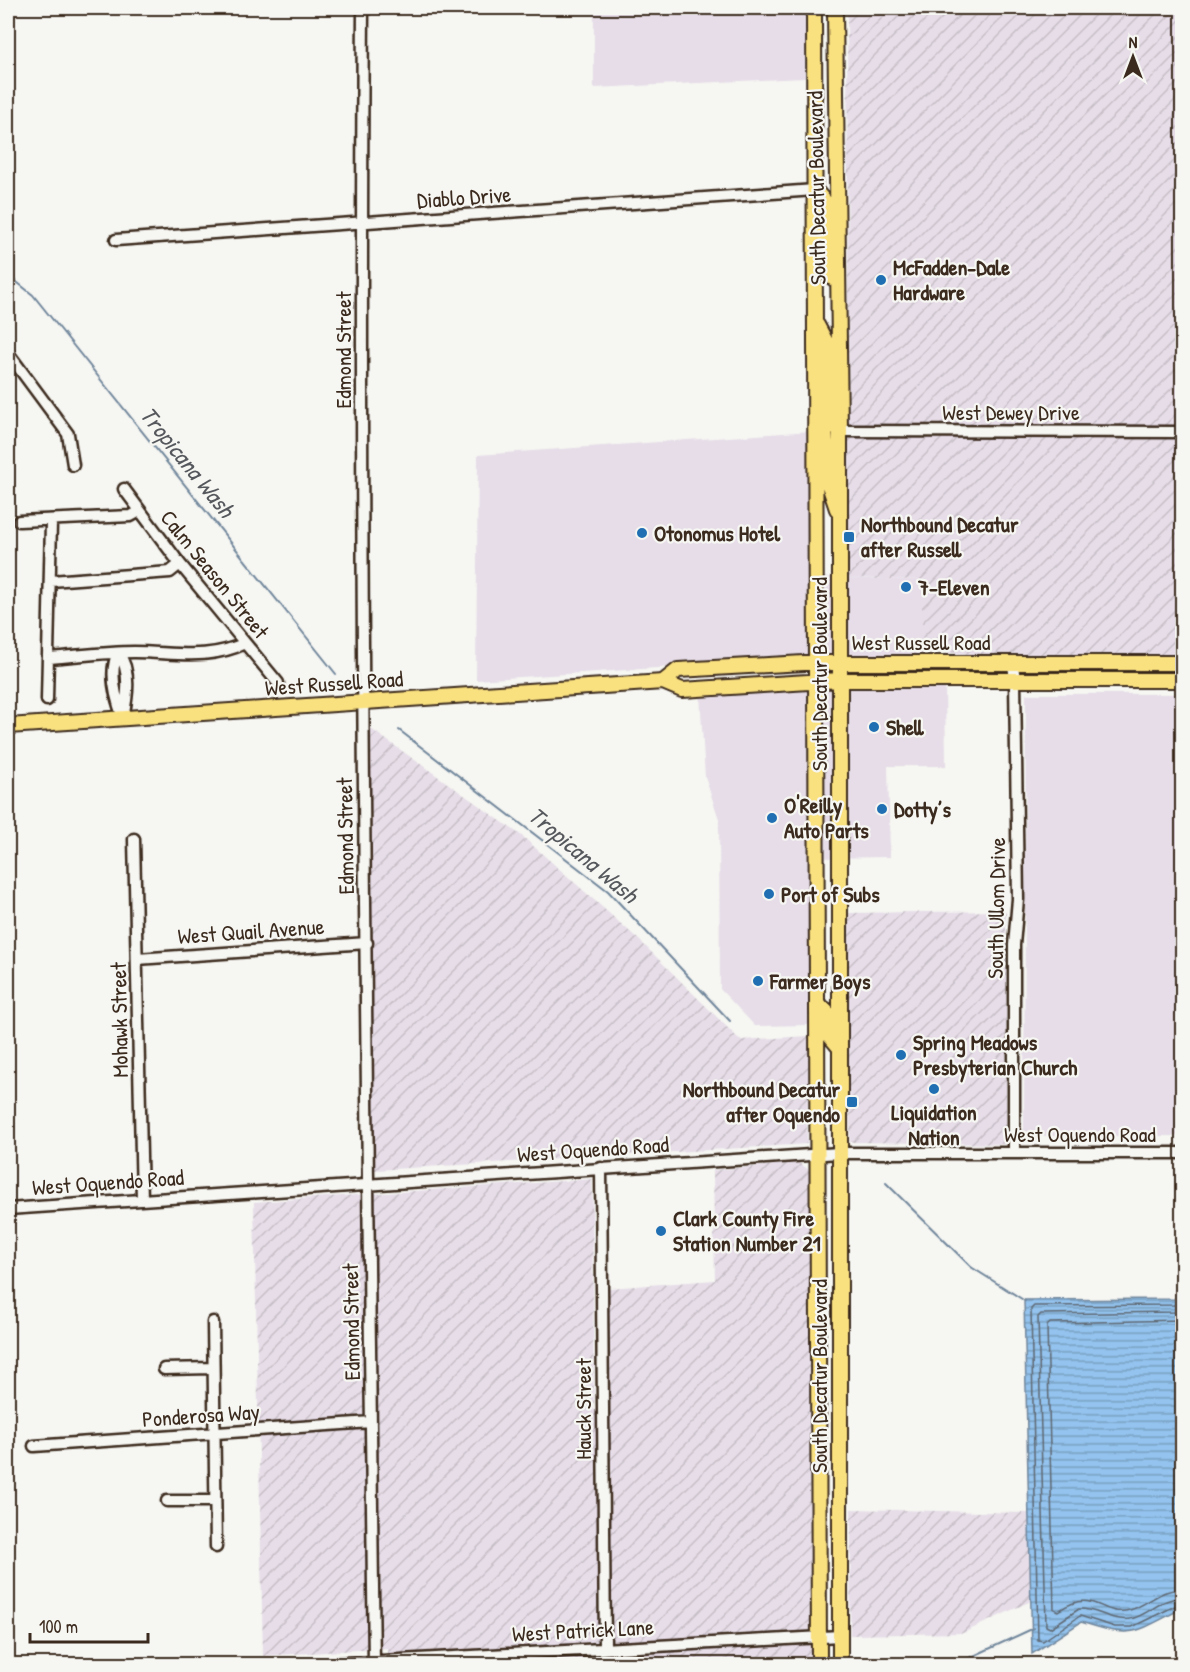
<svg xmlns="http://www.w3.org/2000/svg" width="1190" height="1672" font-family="'Patrick Hand',sans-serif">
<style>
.built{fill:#e6dde8}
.industrial{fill:url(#industrial-furrows)}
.water{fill:url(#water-rules);stroke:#70869b;stroke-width:1.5}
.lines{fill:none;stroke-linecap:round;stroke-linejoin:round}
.shore{stroke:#5e6771;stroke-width:1.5}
.stream{stroke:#70869b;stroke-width:2}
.minor-casing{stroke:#3b2a1e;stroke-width:15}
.major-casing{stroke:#3b2a1e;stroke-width:18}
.minor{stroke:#f6f6f2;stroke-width:10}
.major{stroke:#fae180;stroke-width:14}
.poi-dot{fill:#1f6fb2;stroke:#f6f6f2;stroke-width:2}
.labels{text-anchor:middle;stroke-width:4.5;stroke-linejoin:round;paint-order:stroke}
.street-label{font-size:22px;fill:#3b2a1e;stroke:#f6f6f2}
.poi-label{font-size:22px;font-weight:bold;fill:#3b2a1e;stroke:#f6f6f2;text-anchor:start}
.water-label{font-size:24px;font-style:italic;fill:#55585c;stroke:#f6f6f2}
</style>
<defs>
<pattern id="industrial-furrows" width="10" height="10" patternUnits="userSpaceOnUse" patternTransform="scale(1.5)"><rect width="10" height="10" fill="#e6dde8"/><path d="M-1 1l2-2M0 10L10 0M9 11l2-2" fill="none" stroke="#c6bec7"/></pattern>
<pattern id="water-rules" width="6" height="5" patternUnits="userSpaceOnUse" patternTransform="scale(1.5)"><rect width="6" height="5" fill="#93c3ee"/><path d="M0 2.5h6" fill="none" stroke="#799fc0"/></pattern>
</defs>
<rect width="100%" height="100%" fill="#f6f6f2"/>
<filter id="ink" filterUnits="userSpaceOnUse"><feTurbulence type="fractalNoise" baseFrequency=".0167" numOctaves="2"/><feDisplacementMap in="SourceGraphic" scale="12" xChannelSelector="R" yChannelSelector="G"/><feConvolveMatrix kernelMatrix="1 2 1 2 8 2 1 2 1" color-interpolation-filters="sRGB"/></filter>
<g filter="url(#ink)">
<path class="built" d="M594 8H805V78L594 88Z
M812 431 811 577 922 580V651L945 684 946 766H888L890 857 811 858V1025L755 1026 720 989 719 819 705 777 700 694 812 687 810 658 476 680 478 455Z
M1026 694H1182V1136H1024Z"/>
<path class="industrial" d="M847 8H1182V667L922 651V580L849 578Z
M364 724 522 836 638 939 740 1040 809 1036 807 1144 375 1170Z
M1006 911V1144L850 1142 846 913Z
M799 1163 809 1170 810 1664H388V1648L263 1656 254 1202 592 1179 594 1410 610 1408 609 1288 715 1280 713 1170Z
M851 1509 1029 1513 1031 1601 963 1633 850 1635Z"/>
<path class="water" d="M1182 1292V1622L1177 1611C1131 1635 1132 1638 1081 1622L1032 1654 1024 1300 1174 1299Z"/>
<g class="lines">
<path class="shore" d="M1182 1300 1174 1305 1034 1306 1031 1309 1038 1640 1043 1641 1080 1616 1115 1627H1132L1175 1606 1182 1608
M1182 1310 1174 1312 1041 1314 1038 1317 1046 1626 1050 1628 1079 1609C1096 1608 1111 1622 1130 1619 1148 1616 1164 1595 1182 1599
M1182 1320 1050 1323 1047 1326 1054 1609 1058 1611C1095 1586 1100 1618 1130 1610 1148 1605 1162 1587 1182 1590"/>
<path class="stream" d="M8 275 33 295 336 674
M399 730 608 891 730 1021
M886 1183 971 1267 1025 1301
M945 1664 965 1660 1034 1628"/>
<g class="minor-casing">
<path id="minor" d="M363 8C359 560 367 1112 374 1664
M116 240 815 190
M8 353 68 434 73 465
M840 431 1182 432
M124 489 180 564 278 683
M19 521 131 516 140 511
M51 581 170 572 180 564
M118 653C132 670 127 698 123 718 116 699 108 672 118 653Z
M50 658C78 656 106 652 134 652 173 652 208 661 245 643
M1013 664 1015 681 1018 899 1014 945V1153
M47 700 51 522
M134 839 142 1200
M137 959 367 943
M601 1168 605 1649
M8 1209 839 1153H1182
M213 1322 216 1547
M164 1369 213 1368
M34 1446 371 1422
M167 1501H215
M327 1664 840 1636"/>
</g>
<g class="major-casing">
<path id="major" d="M814 8 819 1664
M835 8 840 431V1664
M815 190 826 203 827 258 834 279
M817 325 826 342 829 419 840 431
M821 423 825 428 829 485 837 509
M663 682 678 670 804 663H1182
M8 726 663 682 682 690 840 680H1182
M817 1004 826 1010 828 1034 839 1047"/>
</g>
<use href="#minor" class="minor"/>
<use href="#major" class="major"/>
</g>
</g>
<g class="poi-dot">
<circle cx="881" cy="280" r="6"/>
<circle cx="642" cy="533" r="6"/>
<rect x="843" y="531" width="12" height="12" rx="3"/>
<circle cx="906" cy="587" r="6"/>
<circle cx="874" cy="727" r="6"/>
<circle cx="882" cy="809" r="6"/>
<circle cx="772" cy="818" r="6"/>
<circle cx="769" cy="894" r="6"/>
<circle cx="758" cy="981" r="6"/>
<circle cx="901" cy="1055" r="6"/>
<circle cx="934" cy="1089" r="6"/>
<rect x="846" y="1096" width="12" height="12" rx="3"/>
<circle cx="661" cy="1231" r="6"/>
</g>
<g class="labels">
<g class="street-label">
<text transform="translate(816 188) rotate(-91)" y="8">South Decatur Boulevard</text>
<text transform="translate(464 197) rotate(-4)" y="8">Diablo Drive</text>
<text transform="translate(343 350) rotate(-90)" y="8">Edmond Street</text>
<text x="1011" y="420">West Dewey Drive</text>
<text transform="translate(215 574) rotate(51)" y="8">Calm Season Street</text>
<text x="921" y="650">West Russell Road</text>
<text transform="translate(819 674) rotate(-90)" y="8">South Decatur Boulevard</text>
<text transform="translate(334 683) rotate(-4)" y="8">West Russell Road</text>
<text transform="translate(345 836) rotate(-91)" y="8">Edmond Street</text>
<text transform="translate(996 908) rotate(-89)" y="8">South Ullom Drive</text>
<text transform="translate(251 931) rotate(-4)" y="8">West Quail Avenue</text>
<text transform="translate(119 1020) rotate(-91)" y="8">Mohawk Street</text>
<text x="1080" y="1142">West Oquendo Road</text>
<text transform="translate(593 1149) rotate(-4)" y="8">West Oquendo Road</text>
<text transform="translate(108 1182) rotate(-4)" y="8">West Oquendo Road</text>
<text transform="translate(351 1322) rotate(-91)" y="8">Edmond Street</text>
<text transform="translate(819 1376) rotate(-90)" y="8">South Decatur Boulevard</text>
<text transform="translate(583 1409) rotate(-90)" y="8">Hauck Street</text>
<text transform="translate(201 1415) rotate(-4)" y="8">Ponderosa Way</text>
<text transform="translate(583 1630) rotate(-3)" y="8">West Patrick Lane</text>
</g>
<g class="poi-label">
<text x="893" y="275">McFadden-Dale<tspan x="893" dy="25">Hardware</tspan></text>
<text x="861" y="532">Northbound Decatur<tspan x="861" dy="25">after Russell</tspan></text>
<text x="654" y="541">Otonomus Hotel</text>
<text x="918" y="595">7-Eleven</text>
<text x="886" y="735">Shell</text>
<text x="784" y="813">O'Reilly<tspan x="784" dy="25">Auto Parts</tspan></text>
<text x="894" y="817">Dotty’s</text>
<text x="781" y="902">Port of Subs</text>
<text x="770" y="989">Farmer Boys</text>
<text x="913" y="1050">Spring Meadows<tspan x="913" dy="25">Presbyterian Church</tspan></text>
<text x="840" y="1097" text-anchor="end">Northbound Decatur<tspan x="840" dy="25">after Oquendo</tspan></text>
<text x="934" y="1120" text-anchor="middle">Liquidation<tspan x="934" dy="25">Nation</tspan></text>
<text x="673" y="1226">Clark County Fire<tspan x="673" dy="25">Station Number 21</tspan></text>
</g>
<g class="water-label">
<text transform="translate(187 462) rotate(51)" y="8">Tropicana Wash</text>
<text transform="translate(583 855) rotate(40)" y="8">Tropicana Wash</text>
</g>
</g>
<rect width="1190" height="1672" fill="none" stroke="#f6f6f2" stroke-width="30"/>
<rect x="15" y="15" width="1160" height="1642" fill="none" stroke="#3b2a1e" stroke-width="2" filter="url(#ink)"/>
<g transform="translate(1133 57)" stroke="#f6f6f2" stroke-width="4.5" paint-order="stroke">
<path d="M0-4.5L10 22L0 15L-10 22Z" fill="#3b2a1e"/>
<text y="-9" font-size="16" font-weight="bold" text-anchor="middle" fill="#3b2a1e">N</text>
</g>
<path d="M30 1633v9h118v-9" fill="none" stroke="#3b2a1e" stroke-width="3"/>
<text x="39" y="1633" font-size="18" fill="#3b2a1e" stroke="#f6f6f2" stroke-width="4.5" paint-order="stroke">100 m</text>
</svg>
